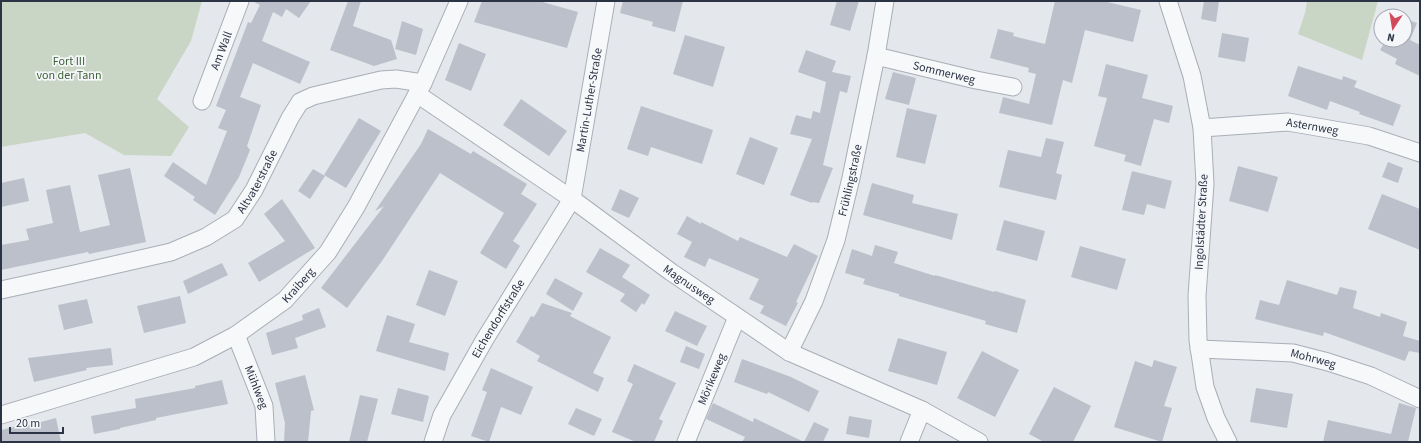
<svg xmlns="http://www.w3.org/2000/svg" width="1421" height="443" font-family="'Source Sans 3',sans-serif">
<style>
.green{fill:#c9d6c5}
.building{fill:#bbc0ca}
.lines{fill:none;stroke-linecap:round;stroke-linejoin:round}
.minor-casing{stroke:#a9aeb7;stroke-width:19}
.minor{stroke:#f7f8fa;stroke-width:17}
.labels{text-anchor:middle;stroke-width:3.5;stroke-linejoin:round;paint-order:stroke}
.street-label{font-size:12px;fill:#2b3445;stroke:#f4f6f9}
.park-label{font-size:12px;fill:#3f6138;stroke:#f4f6f9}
</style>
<rect width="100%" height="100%" fill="#e4e7ec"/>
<path class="green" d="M1 1H202L191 41 157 99 189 127 171 156 124 155 85 133 1 147Z
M1307 1H1378L1362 60 1298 34 1305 13Z"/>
<path class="building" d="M252 1H311L299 18 286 9 282 17 273 12 262 41 310 62 300 84 253 63 240 97 261 105 247 146 250 150 239 177 215 215 193 200 195 197 164 176 173 162 206 185 227 131 218 128 226 110 216 106 248 22 251 23 260 5Z
M348 1H361L353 26 391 40 397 59 374 66 330 50Z
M482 1H539L578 12 567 48 474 22Z
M623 1H683L675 32 652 26 653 22 620 13Z
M837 1H859L850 31 830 25Z
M1055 1H1103L1141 10 1133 42 1085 30 1072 83 1063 80 1052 125 999 113 1003 97 1029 104 1036 74 1028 72 1029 68 990 58 998 29 1014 33 1013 36 1045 44Z
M1204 1H1219L1216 22 1201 19Z
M1405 19 1417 23 1410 40 1420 45V76L1395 64 1397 59 1380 50 1386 40H1405Z
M402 21 423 29 416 55 395 49Z
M1222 33 1249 38 1245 62 1218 57Z
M685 35 725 47 713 87 673 74Z
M459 43 486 54 471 91 445 80Z
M806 50 836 61 832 72 851 76 847 93 840 91 823 165 833 168 819 203 812 202V203L790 195 812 139 790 134 796 115 811 119 813 111 820 113 826 82 798 72Z
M1106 64 1148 75 1142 98 1173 106 1169 123 1154 119 1141 166 1124 161 1126 155 1094 146 1107 98 1098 96Z
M1298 66 1342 80 1343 76 1357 81 1354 87 1401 105 1393 126 1359 114 1360 112 1330 101 1327 110 1288 96Z
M893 72 916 78 909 105 885 99Z
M521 99 567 131 549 156 503 125Z
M641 106 713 130 702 164 651 147 648 156 627 149Z
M907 108 937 115 925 164 896 157Z
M359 118 381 131 346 188 324 175Z
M428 129 471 154 473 151 527 184 521 194 537 204 513 241 520 246 506 269 480 253 504 213 440 173 382 261 347 308 321 288 384 206 375 211 421 144Z
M750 137 778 148 764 185 736 174Z
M1046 138 1064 142 1056 173 1062 175 1056 200 999 187 1008 150 1041 157Z
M1388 162 1403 168 1398 183 1382 177Z
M1238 166 1278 177 1268 212 1229 201Z
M130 168 146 242 89 254 88 252 1 270V245L29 240 26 229 53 223 46 190 70 185 80 232 110 225 98 175Z
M313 169 325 176 310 199 298 191Z
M1132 171 1172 181 1165 209 1147 204 1144 215 1122 210Z
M24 178 29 201 1 207V183Z
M872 183 914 195 912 203 958 214 952 240 863 215Z
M620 189 639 198 629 218 611 210Z
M1382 194 1420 209V250L1368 229Z
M282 199 315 248 259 282 248 263 285 241 264 214Z
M687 216 701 224V222L738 241 740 237 787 257 794 244 818 256 796 302 798 303 786 326 760 313 764 306 749 299 759 279 709 258 705 267 684 257 692 242 677 234Z
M1004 220 1045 231 1037 261 996 250Z
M875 245 898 252 894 263 935 276V275L994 292 995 291 1026 300 1017 333 985 324 986 321 899 296V294L863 284 865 279 845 273 852 249 872 256Z
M1080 246 1126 259 1117 290 1071 277Z
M600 248 630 265 622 277 650 295 644 305 642 303 636 312 620 301 625 294 586 272Z
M222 263 228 275 188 294 183 281Z
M429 270 458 281 445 316 416 305Z
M555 278 583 293 573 311 546 294Z
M1287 280 1337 295 1340 287 1357 291 1353 308 1380 317 1381 313 1407 322 1403 336 1420 341V353L1409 351 1405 361 1324 332 1323 336 1255 319 1260 300 1279 305Z
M180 296 186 323 144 333 137 306Z
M87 299 93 323 64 330 58 305Z
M542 303 572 313 570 316 611 337 593 373 604 378 598 392 537 361 540 356 516 342 531 316 534 317Z
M319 308 326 327 295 338 298 348 272 355 266 333 303 320 302 315Z
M675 311 707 326 697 346 665 331Z
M387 315 415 324 409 342 449 353 445 371 376 351Z
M898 338 947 352 937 385 888 371Z
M686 346 705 354 699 369 680 362Z
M111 348 113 365 86 368 87 370 34 382 28 358Z
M982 351 1019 370 995 417 957 398Z
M742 359 791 377 819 391 809 412 768 392 767 394 734 382Z
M1154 360 1177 367 1164 406 1172 408 1162 442 1114 427 1135 361 1152 367Z
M634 364 676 383 659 419 663 421 654 442H636L612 432 633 384 627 381Z
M491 368 533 387 521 415 501 407 489 442 471 436 487 392 482 390Z
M305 375 314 410 311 411 308 442H284L285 423 275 383Z
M222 380 228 404 156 418V420L120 428V429L94 434 91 416 136 408 135 399 195 388V386Z
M1054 387 1091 406 1073 442H1044L1029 434Z
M398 388 429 396 423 422 391 414Z
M1256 388 1293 394 1287 428 1250 422Z
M360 395 378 399 367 442H349Z
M713 403 753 422 754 418 804 442 814 422 829 429 823 442H742L745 437 706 419Z
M1399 403 1416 408 1408 442H1323L1328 420 1391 434Z
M576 408 602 419 594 436 568 424Z
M849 416 872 420 869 438 846 434Z
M56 418 61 442H1V430L18 426 22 427Z"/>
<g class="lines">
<g class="minor-casing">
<g id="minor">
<path d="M1168 1 1192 76 1202 128 1205 184 1197 296 1198 340 1205 387 1216 418 1228 442"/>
<path id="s1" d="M876 56 976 80 1013 87"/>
<path id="s2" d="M417 94 572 199 671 272 789 352 922 410 979 442"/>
<path id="s3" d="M202 101 240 1"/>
<path id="s4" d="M1202 128 1288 122 1369 136 1420 153"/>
<path id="s5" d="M1 290 70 275 171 252 206 237 235 219 254 190 290 118 300 102 313 96 381 80 396 79 423 83"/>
<path id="s6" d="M236 335 264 406 266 442"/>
<path id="s7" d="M1199 349 1293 353 1328 362 1371 376 1420 399"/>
<path id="s8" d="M789 352 814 301 836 240 851 178 876 56 885 1"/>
<path id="s9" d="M1 415 194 357 236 335 285 300 328 252 356 207 423 83 459 1"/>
<path id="s10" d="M433 442 442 415 485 339 572 199 606 1"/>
<path id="s11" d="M686 442 737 317"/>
<path d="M909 442 922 410"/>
</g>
</g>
<use href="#minor" class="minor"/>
</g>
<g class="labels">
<g class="street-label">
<text dy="4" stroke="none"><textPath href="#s3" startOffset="54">Am Wall</textPath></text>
<text dy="4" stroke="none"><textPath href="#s1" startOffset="70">Sommerweg</textPath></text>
<text dy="4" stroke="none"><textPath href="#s10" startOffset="381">Martin-Luther-Straße</textPath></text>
<text dy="4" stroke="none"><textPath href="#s4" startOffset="111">Asternweg</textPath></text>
<text dy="4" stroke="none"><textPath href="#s8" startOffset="183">Frühlingstraße</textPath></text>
<text dy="4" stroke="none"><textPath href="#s5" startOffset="290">Altvaterstraße</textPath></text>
<text transform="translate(1201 222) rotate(-87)" y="4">Ingolstädter Straße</text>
<text dy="4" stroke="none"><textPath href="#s2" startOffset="332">Magnusweg</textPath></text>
<text dy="4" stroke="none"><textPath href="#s9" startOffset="329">Kraiberg</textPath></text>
<text dy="4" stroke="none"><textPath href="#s10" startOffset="140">Eichendorffstraße</textPath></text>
<text dy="4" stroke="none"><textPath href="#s7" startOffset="115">Mohrweg</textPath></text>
<text dy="4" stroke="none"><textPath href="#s11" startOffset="68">Mörikeweg</textPath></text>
<text dy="4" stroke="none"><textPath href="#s6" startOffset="56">Mühlweg</textPath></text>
</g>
<g class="park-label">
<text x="69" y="65">Fort III<tspan x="69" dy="14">von der Tann</tspan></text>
</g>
</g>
<rect width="1421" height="443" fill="none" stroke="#2b3445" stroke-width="4"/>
<g transform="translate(1393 28) rotate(192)"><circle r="19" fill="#f4f6f9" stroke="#a4a8b1"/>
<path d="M0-3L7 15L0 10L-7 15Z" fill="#d1495b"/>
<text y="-6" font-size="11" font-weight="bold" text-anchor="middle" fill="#2b3445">N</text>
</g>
<path d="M10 427v6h53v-6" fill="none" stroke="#2b3445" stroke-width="2"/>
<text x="16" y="427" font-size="12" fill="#2b3445" stroke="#f4f6f9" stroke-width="3" paint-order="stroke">20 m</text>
</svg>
